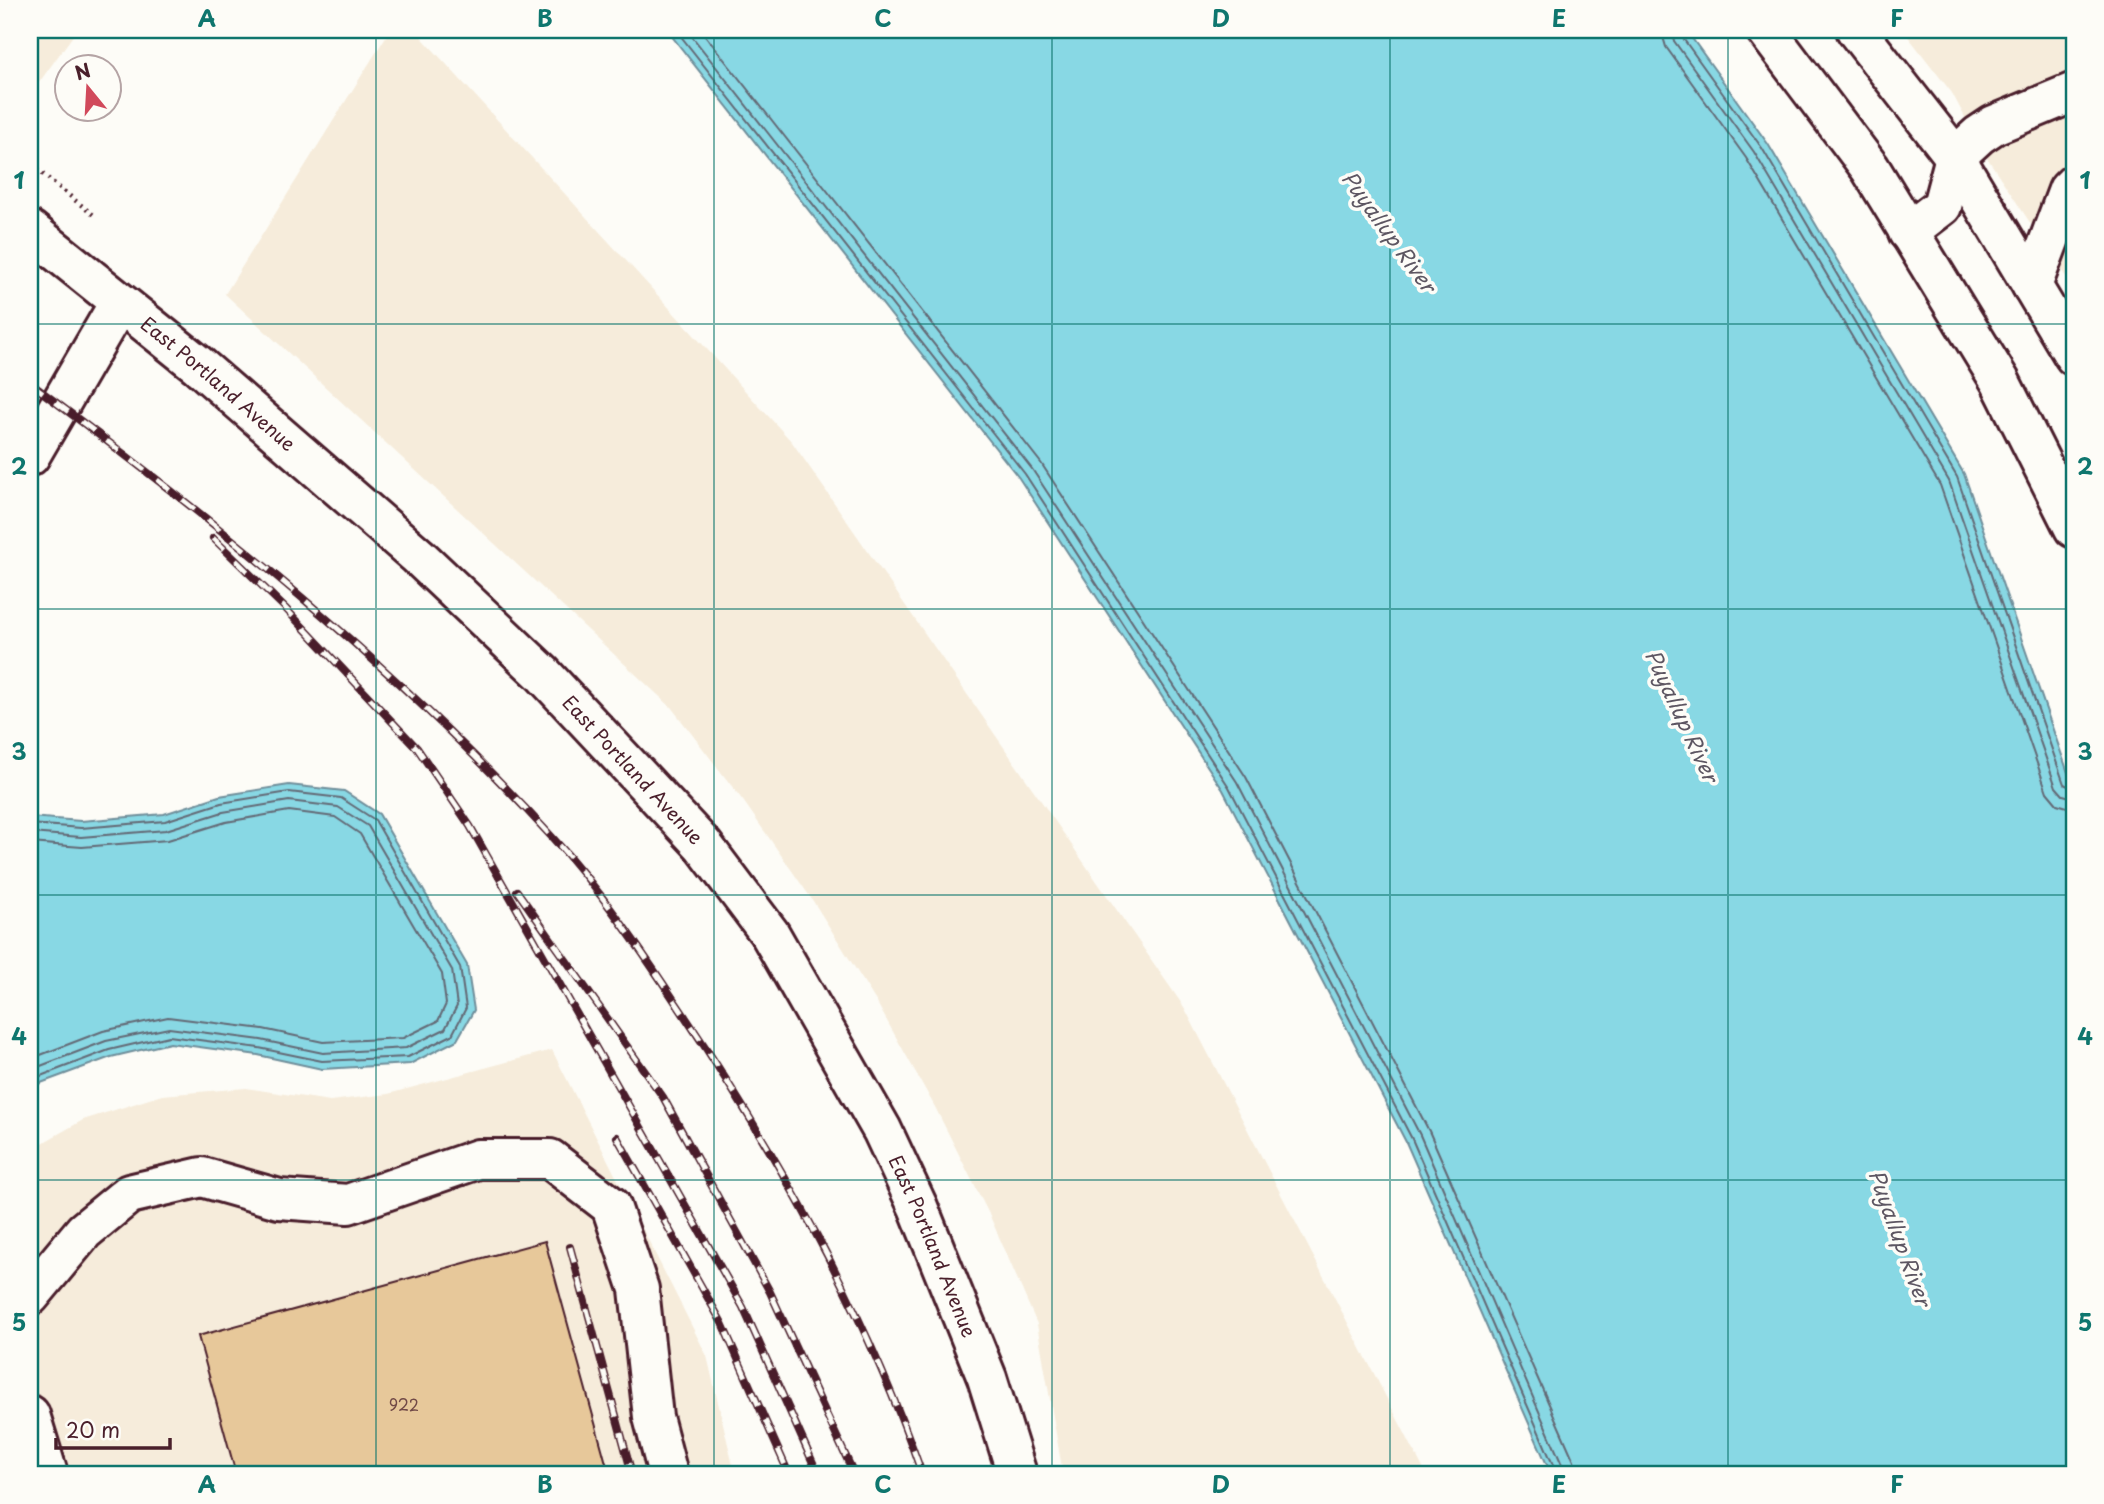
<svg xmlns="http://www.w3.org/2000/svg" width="2104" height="1504" font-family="'Playpen Sans',sans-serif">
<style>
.built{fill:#f6ecdb}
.water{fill:#88d8e4;stroke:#6f8e9a;stroke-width:2}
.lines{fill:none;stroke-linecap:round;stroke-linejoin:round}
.shore{stroke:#636975;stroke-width:2}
.building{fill:#e7c89a;stroke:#4a1f2b;stroke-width:2}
.minor-casing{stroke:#4a1f2b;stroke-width:44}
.path{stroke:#4a1f2b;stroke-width:4.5;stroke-dasharray:2 5;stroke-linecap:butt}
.minor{stroke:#fdfcf7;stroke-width:38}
.rail-casing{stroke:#4a1f2b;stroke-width:8}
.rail{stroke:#fdfcf7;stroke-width:5;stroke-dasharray:16;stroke-linecap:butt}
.grid{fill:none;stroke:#0f766e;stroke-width:2;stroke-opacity:0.55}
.labels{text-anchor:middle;stroke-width:7;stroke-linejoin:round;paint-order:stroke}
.number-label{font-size:16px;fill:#714947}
.street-label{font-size:19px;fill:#4a1f2b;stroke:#fdfcf7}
.water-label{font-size:21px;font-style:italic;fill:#5d5662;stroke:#fdfcf7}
.neatline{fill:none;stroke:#0f766e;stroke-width:2.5}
.grid-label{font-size:23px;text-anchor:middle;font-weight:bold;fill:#0f766e}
</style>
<rect width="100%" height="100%" fill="#fdfcf7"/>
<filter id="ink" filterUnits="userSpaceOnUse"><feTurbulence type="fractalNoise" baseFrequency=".0143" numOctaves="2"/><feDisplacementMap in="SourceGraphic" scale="14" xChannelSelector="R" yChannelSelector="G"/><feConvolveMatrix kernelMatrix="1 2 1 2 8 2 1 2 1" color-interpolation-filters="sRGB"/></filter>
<g filter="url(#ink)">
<path class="built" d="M30 30H77L30 95Z
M390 30H415L792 442 1184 1007 1426 1474H1063L1037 1324 989 1214 935 1107 877 1003 813 901 744 802 671 707 225 294Z
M1903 30H2074V289L1984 153 1952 93Z
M552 1050 707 1356 735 1474H30V1150L83 1120 162 1095 246 1088 330 1101 388 1094Z"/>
<path class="water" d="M667 30H1686L1768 144 1964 474 2074 790V1474H1551L1406 1142 1223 790 1019 478Z
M289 785 344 791 379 814 467 965 474 1010 457 1040 410 1064 322 1069 258 1055 170 1043 111 1057 30 1087V817L81 821 164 814 219 796Z"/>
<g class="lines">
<path class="shore" d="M676 30 1025 474 1229 787 1412 1139 1557 1474
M687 30 1032 469 1237 782 1420 1135 1566 1474
M701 30 1041 463 1246 777 1429 1131 1574 1461 1576 1474
M1661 30 1666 47 1746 158 1940 485 2047 792 2057 804 2074 809
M1672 30 1674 41 1754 152 1949 481 2056 787 2063 795 2074 798
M1681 30 1682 37 1762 148 1957 477 2064 784 2074 789
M30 824 81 828 165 821 221 803 289 792 341 798 375 820 460 967 466 1008 452 1035 408 1057 322 1061 259 1048 169 1036 109 1050 30 1080
M30 833 81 837 166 830 223 812 289 801 338 807 368 826 452 970 457 1006 445 1029 406 1048 323 1053 261 1040 169 1028 106 1041 30 1070
M30 843 82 847 168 840 226 822 289 811 335 817 360 834 442 974 446 1004 438 1021 403 1038 323 1042 263 1029 168 1017 103 1031 30 1059"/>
</g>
<path class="building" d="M545 1241 609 1474H236L198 1336Z"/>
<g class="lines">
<g class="minor-casing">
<g id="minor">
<path d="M1766 30 1870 168 2000 381 2074 528"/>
<path d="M1856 30 1955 157 2074 356"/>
<path id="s1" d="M30 230 197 364 418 556 543 674 703 845 770 934 882 1130 918 1207 987 1378 1017 1474"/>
<path d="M1908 232 1942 206 1955 157 1979 135 1994 125 2074 92"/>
<path d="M2032 286 2068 190 2074 184"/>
<path d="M30 456 119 303"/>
<path d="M30 1296 84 1231 129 1194 202 1177 279 1199 348 1204 478 1159H550L611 1206 639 1289 653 1417 668 1474"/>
<path d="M30 1415 48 1474"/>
</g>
</g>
<path class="path" d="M30 150 35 168 96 217"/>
<use href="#minor" class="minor"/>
<g class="rail-casing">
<path id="rail" d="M30 383C214 520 396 666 551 836 599 888 641 950 680 1009 778 1155 864 1308 922 1474
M213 538 285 608 417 748 470 826 743 1307 818 1474
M517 891 663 1097 770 1292 854 1474
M617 1137 722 1323 789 1474
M570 1247 632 1474"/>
</g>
<use href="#rail" class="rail"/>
</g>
</g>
<path class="grid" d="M376 30V1474M714 30V1474M1052 30V1474M1390 30V1474M1728 30V1474M30 324H2074M30 609H2074M30 895H2074M30 1180H2074"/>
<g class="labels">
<g class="number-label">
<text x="404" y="1411">922</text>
</g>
<g class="street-label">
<text dy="7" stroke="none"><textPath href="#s1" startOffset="243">East Portland Avenue</textPath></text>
<text dy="7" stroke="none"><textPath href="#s1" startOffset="810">East Portland Avenue</textPath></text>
<text dy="7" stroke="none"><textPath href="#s1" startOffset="1377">East Portland Avenue</textPath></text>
</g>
<g class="water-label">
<text transform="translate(1388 232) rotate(54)" y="7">Puyallup River</text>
<text transform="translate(1681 716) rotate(65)" y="7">Puyallup River</text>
<text transform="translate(1899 1238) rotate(70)" y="7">Puyallup River</text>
</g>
</g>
<rect width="2104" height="1504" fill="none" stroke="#fdfcf7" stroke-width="77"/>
<g transform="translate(88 88) rotate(342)"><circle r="33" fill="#fdfcf7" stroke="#b5a4a5" stroke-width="2"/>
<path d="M0-5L12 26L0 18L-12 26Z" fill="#d1495b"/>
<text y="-10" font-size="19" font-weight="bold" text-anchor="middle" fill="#4a1f2b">N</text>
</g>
<path d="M56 1438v10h114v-10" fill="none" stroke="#4a1f2b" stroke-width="3.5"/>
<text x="66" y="1438" font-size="21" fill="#4a1f2b" stroke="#fdfcf7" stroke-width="5" paint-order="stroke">20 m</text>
<rect x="38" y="38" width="2028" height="1428" class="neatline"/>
<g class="grid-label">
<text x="207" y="27">A</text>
<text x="545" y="27">B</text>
<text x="883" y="27">C</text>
<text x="1221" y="27">D</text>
<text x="1559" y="27">E</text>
<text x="1897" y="27">F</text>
<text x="19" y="189">1</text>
<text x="2085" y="189">1</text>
<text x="19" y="475">2</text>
<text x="2085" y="475">2</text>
<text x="19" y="760">3</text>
<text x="2085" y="760">3</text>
<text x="19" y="1045">4</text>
<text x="2085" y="1045">4</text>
<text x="19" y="1331">5</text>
<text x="2085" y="1331">5</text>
<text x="207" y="1493">A</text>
<text x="545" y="1493">B</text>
<text x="883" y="1493">C</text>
<text x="1221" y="1493">D</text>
<text x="1559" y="1493">E</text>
<text x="1897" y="1493">F</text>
</g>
</svg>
